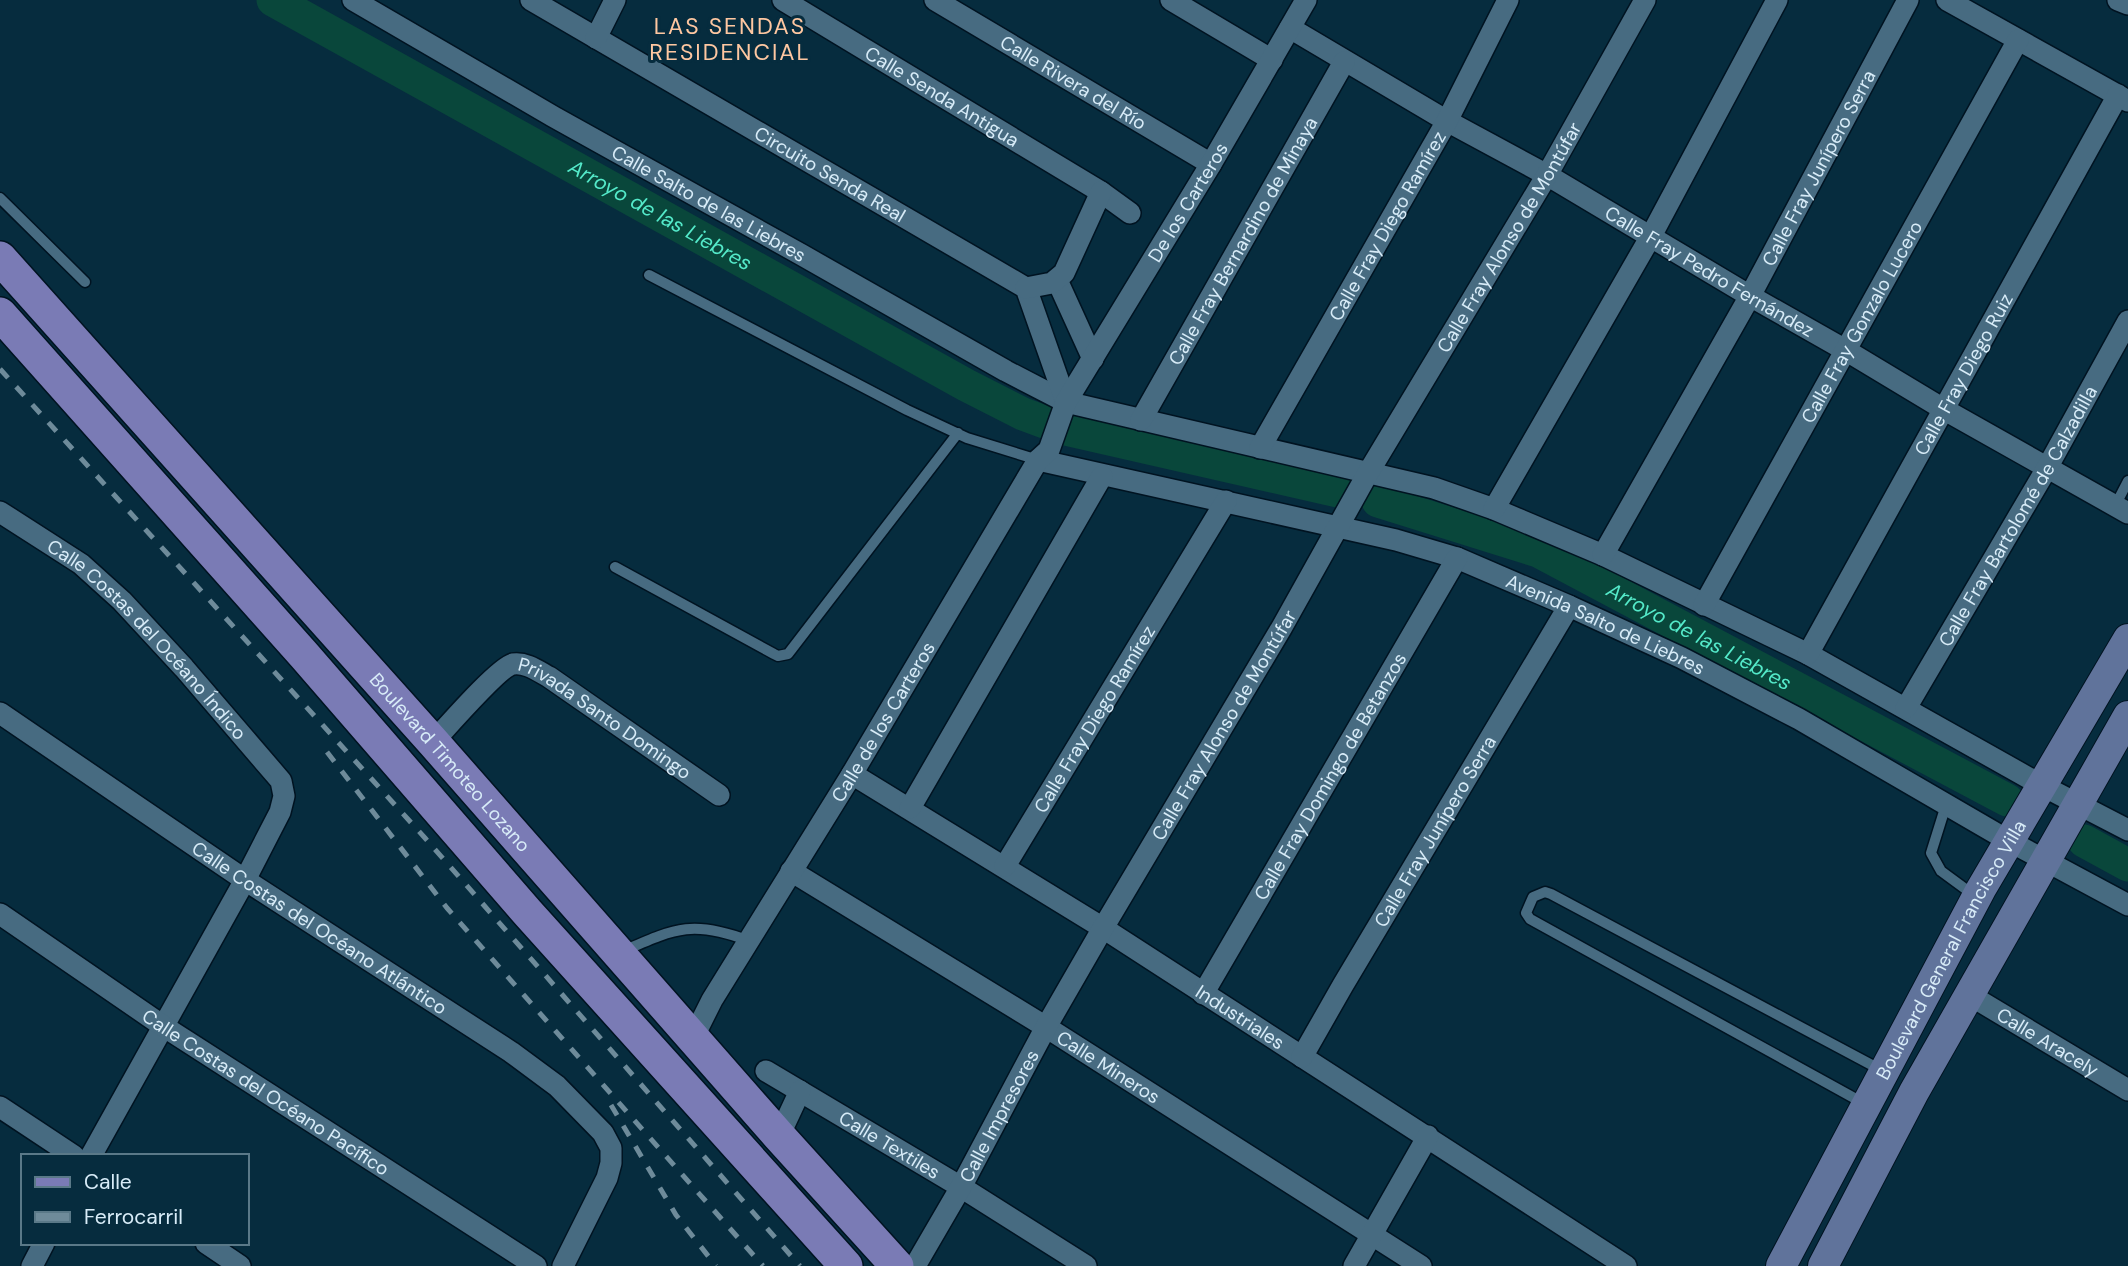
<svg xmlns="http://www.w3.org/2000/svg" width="2128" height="1266" font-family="'DM Sans',sans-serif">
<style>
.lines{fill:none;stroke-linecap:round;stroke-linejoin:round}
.river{stroke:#09473b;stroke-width:33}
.lane-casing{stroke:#001321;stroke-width:13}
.street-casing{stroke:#001321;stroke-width:24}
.secondary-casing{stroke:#001321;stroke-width:32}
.primary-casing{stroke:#001321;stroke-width:36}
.lane{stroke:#476b81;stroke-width:10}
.street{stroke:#476b81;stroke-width:21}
.secondary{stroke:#60739b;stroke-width:30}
.primary{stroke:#7a7bb5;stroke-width:33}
.rail{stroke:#6e8b9a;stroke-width:5;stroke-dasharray:12 12;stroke-linecap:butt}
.labels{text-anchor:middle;stroke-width:6;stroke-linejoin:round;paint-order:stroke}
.street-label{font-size:19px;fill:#d8ecf8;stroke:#062c3e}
.water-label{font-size:21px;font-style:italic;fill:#54e9c9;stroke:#062c3e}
.quarter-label{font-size:23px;letter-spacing:2px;fill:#fec7a1;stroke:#062c3e}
</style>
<rect width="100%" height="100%" fill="#062c3e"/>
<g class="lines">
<g class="river">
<path id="s1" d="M273 0 966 385 1023 414 1050 424"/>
<path d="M1065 429 1346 493"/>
<path id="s2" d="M1378 501 1538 551 2007 800"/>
<path d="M2084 841 2128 865"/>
</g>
<g class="lane-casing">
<path id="lane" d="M0 198 85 282
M649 275 907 410 967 438 1038 460
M2115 506 2128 481
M615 567 774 654 778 656 788 654 958 433
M1946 805 1931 853 1941 871 1975 896
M621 952C674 929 692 919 749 941
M1865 1104 1530 919 1526 913 1533 897 1545 892 1551 894 1883 1071"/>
</g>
<g class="street-casing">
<g id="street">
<path id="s3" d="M353 0 554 117 802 255 1006 371 1066 402 1434 488 1494 509 1603 555 1808 654 2043 786 2128 830"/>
<path id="s4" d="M531 0 1026 288 1066 402"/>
<path id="s5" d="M783 0 1101 192 1130 213"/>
<path id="s6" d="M935 0 1211 164"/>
<path d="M1171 0 1272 60"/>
<path d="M1947 0 2128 101"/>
<path d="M2118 0 2128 4"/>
<path id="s7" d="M1290 28 1447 121 1547 175 1750 296 1847 351 1945 410 2128 513"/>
<path d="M596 38 615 0"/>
<path d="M1057 280 1093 359"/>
<path d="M1026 288 1052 283 1064 273 1101 192"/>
<path id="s8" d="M1141 420 1344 62"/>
<path id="s9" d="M1260 448 1447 121 1508 0"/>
<path id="s10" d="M1038 460 1396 540 1457 558 1569 606 1682 658 1799 719 2009 841 2128 905"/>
<path d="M1494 509 1651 236 1777 0"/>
<path id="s11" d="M0 512 81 564 122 601 184 668 281 781 284 796 280 812 245 880 91 1156"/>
<path id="s12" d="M1603 555 1750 296 1908 0"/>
<path id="s13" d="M1704 605 2018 40"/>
<path id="s14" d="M1808 654 2118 95"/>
<path id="s15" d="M1906 708 2047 468 2128 321"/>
<path id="s16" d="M0 713 245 880 511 1052 557 1086 603 1133 611 1148V1163L607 1178 563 1266"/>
<path id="s17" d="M433 742C446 728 499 667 513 664 526 662 538 671 549 677L719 795"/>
<path id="s18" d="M852 774 1103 928 1626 1266"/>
<path d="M910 808 1102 476"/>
<path id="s19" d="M1005 866 1226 501"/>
<path id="s20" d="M791 871 1046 1027 1421 1266"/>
<path id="s21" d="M0 914 163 1026 536 1266"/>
<path id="s22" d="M1203 994 1457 558"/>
<path id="s23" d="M1968 994 2128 1090"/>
<path id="s24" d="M693 1038 712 1000 852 774 1038 460 1049 450 1066 402 1211 164 1306 0"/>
<path id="s25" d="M1302 1057 1343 985 1569 606"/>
<path id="s26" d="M766 1071 961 1187 1086 1266"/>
<path d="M0 1107 74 1156"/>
<path d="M779 1136 800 1091"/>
<path d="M206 1243 240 1266"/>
<path d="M32 1266 44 1243"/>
<path id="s27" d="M915 1266 961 1187 1046 1027 1103 928 1282 627 1368 473 1547 175 1645 0"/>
<path d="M1354 1266 1428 1136"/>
</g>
</g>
<g class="secondary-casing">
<g id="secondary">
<path id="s28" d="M1781 1266 1981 889 2128 639"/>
<path d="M1823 1266 1914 1092 2128 716"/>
</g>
</g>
<g class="primary-casing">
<g id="primary">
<path id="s29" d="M0 258 433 742 779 1136 897 1266"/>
<path d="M0 314 304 655 527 912 846 1266"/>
</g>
</g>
<use href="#lane" class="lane"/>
<use href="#street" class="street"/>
<use href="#secondary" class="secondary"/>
<use href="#primary" class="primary"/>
<path class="rail" d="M0 369 425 838 800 1266
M327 752 447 908 763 1266
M611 1105 676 1215 716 1266"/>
</g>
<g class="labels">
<g class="street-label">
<text dy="7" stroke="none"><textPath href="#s6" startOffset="161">Calle Rivera del Río</textPath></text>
<text dy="7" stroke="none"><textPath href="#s5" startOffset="186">Calle Senda Antigua</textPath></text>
<text dy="7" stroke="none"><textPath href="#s12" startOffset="443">Calle Fray Junípero Serra</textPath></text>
<text dy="7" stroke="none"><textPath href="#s4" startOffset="346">Circuito Senda Real</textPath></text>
<text dy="7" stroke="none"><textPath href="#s24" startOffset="973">De los Carteros</textPath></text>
<text dy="7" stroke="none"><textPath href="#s3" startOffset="410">Calle Salto de las Liebres</textPath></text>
<text dy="7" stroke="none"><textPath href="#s9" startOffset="256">Calle Fray Diego Ramírez</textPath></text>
<text dy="7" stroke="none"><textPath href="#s27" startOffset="1188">Calle Fray Alonso de Montúfar</textPath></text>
<text dy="7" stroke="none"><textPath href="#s8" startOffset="206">Calle Fray Bernardino de Minaya</textPath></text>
<text dy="7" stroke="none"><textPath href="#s7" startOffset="485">Calle Fray Pedro Fernández</textPath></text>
<text dy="7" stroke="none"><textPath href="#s13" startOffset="324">Calle Fray Gonzalo Lucero</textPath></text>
<text dy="7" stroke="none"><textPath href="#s14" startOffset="320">Calle Fray Diego Ruiz</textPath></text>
<text dy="7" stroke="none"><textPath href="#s15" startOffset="222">Calle Fray Bartolomé de Calzadilla</textPath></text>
<text dy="7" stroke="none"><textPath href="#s10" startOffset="593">Avenida Salto de Liebres</textPath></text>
<text dy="7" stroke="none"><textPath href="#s11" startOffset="196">Calle Costas del Océano Índico</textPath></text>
<text dy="7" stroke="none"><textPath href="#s19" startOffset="172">Calle Fray Diego Ramírez</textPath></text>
<text dy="7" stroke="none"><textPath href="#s24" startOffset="369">Calle de los Carteros</textPath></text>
<text dy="7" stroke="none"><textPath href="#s17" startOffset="220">Privada Santo Domingo</textPath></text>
<text dy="7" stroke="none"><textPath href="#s27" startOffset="623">Calle Fray Alonso de Montúfar</textPath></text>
<text dy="7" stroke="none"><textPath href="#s29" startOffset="676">Boulevard Timoteo Lozano</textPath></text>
<text dy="7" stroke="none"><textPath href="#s22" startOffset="252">Calle Fray Domingo de Betanzos</textPath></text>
<text dy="7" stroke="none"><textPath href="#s25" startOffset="262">Calle Fray Junípero Serra</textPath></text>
<text dy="7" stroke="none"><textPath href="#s16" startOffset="385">Calle Costas del Océano Atlántico</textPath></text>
<text dy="7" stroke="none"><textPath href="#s28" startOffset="359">Boulevard General Francisco Villa</textPath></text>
<text dy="7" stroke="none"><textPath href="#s18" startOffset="458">Industriales</textPath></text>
<text dy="7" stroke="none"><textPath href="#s23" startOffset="93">Calle Aracely</textPath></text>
<text dy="7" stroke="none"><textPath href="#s20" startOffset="373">Calle Mineros</textPath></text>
<text dy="7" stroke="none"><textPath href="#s21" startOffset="320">Calle Costas del Océano Pacífico</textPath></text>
<text dy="7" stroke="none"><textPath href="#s27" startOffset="172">Calle Impresores</textPath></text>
<text dy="7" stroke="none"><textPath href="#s26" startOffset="144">Calle Textiles</textPath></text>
</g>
<g class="water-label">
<text dy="7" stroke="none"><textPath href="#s1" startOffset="443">Arroyo de las Liebres</textPath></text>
<text dy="7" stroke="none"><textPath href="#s2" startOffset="350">Arroyo de las Liebres</textPath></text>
</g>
<g class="quarter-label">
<text x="730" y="34">LAS SENDAS<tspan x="730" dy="26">RESIDENCIAL</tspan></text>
</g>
</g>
<rect x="21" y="1154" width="228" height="91" fill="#062c3e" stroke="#5a7988" stroke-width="2"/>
<rect x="35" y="1177" width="35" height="10" fill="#7a7bb5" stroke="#5a7988" stroke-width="2"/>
<text x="84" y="1189" font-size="21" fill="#d8ecf8">Calle</text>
<rect x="35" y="1212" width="35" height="10" fill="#6e8b9a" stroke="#5a7988" stroke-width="2"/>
<text x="84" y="1224" font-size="21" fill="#d8ecf8">Ferrocarril</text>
</svg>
